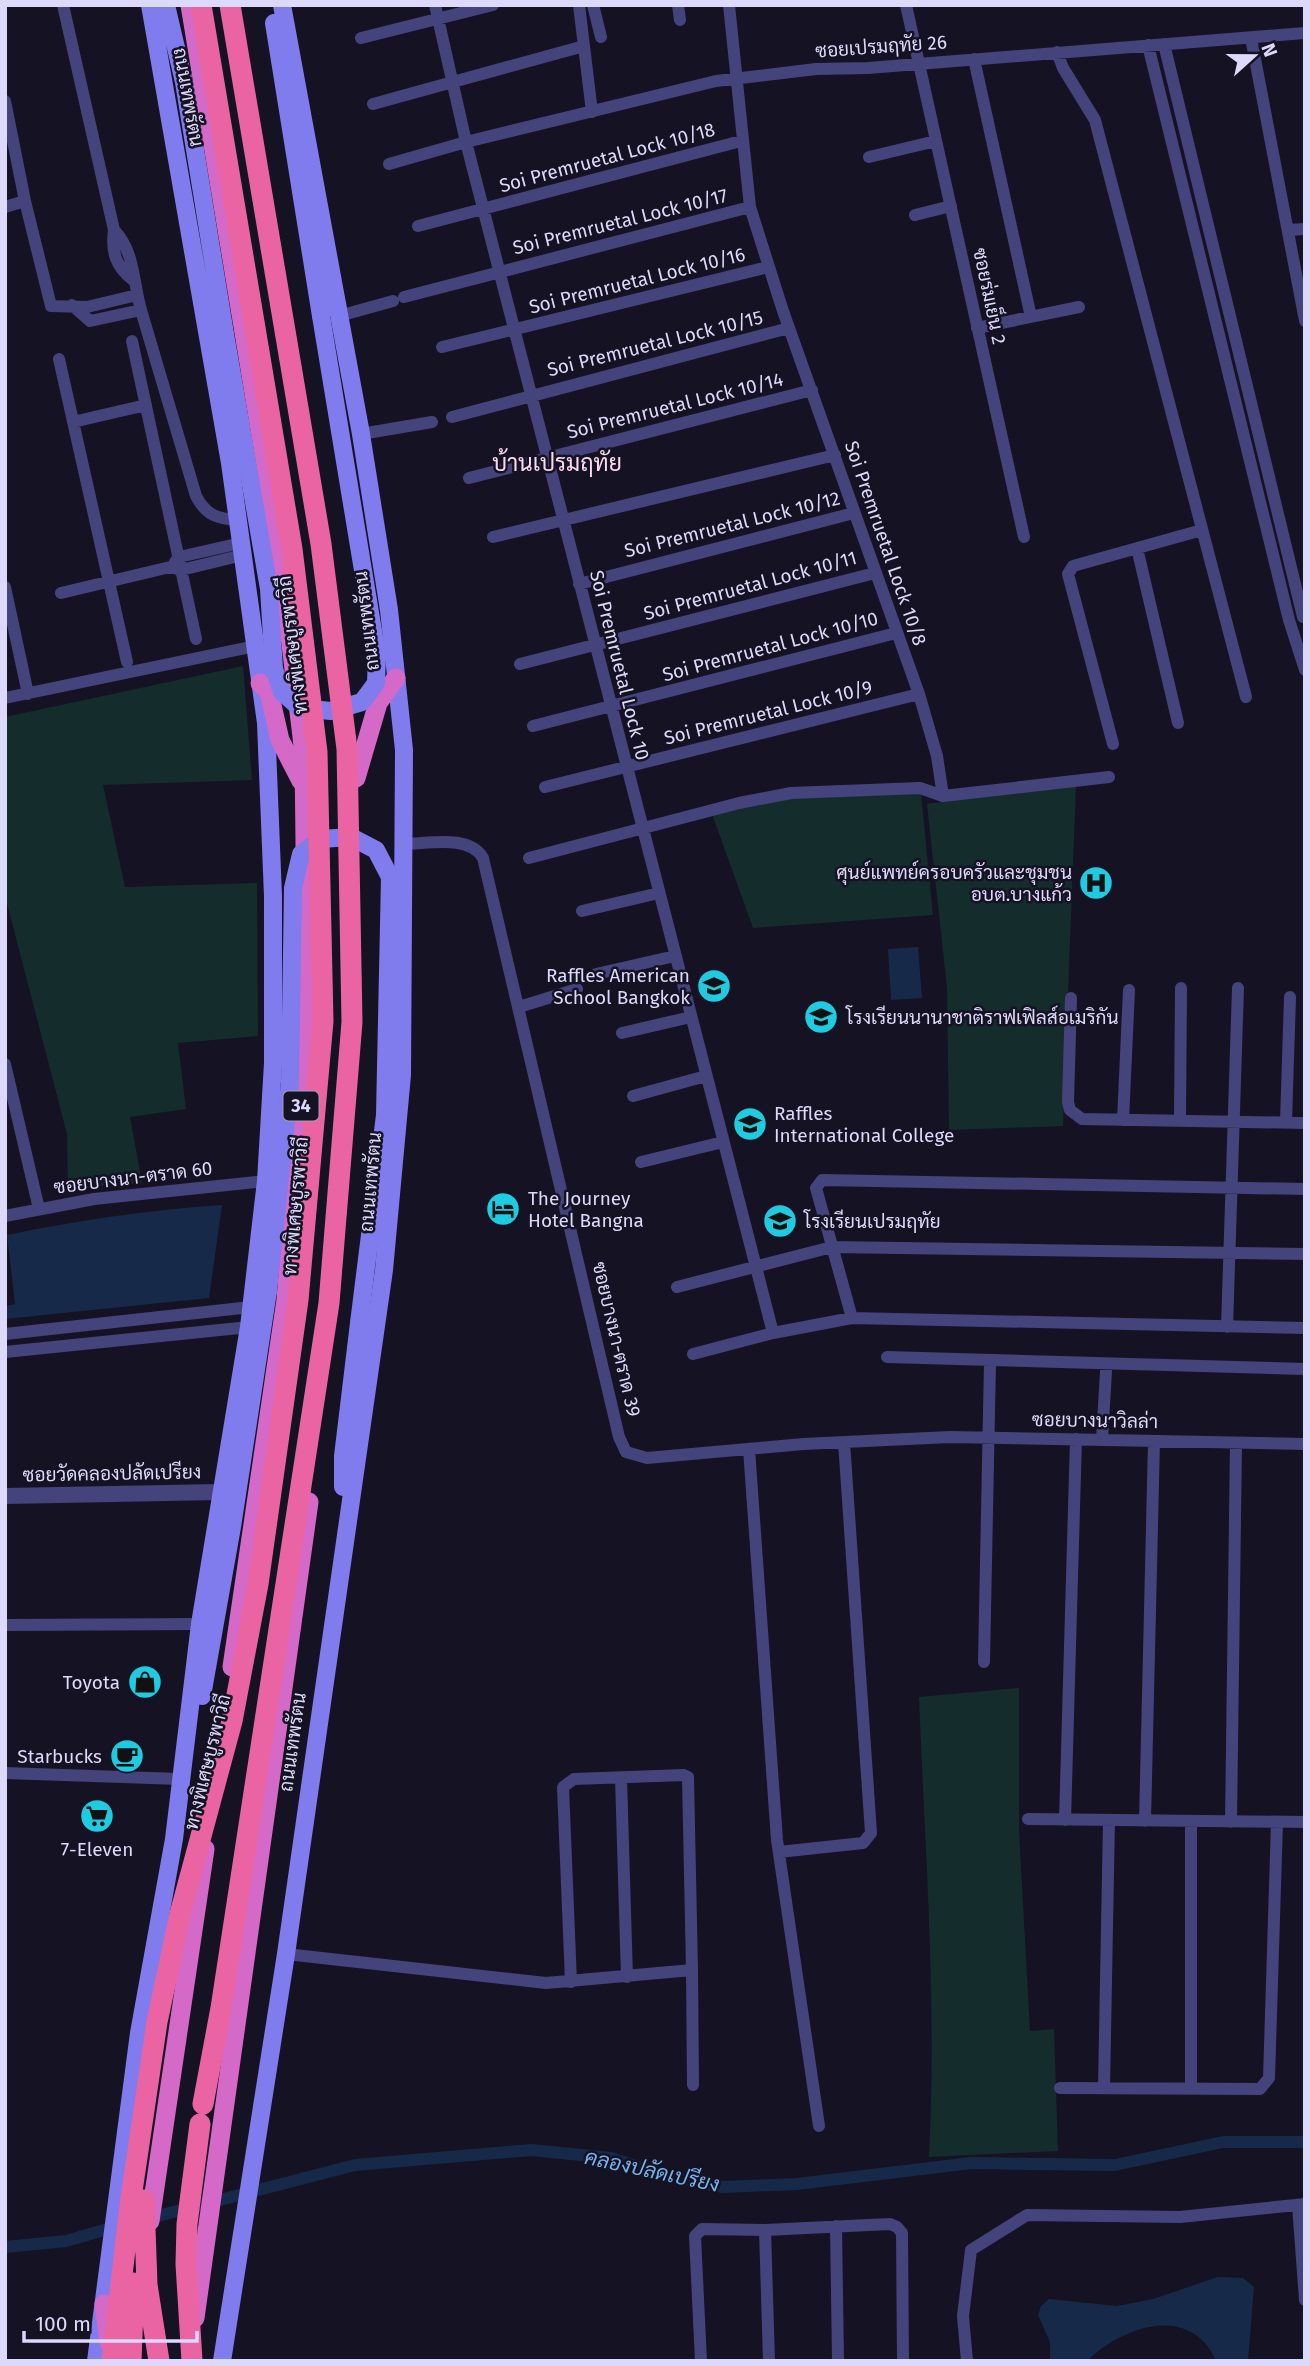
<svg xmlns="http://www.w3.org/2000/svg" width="1310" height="2366" font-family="'Fira Sans',Sarabun,sans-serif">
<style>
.green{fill:#152c2c}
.water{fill:#172948}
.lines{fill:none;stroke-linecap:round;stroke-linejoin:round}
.canal{stroke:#172948;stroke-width:12}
.minor{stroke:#45437c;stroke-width:12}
.tertiary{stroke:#45437c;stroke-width:16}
.secondary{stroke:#807ced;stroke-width:18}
.trunk{stroke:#d469c7;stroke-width:19}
.secondary-bridge{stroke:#807ced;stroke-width:18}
.motorway-bridge{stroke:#ea64a3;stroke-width:21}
.labels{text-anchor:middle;stroke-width:5;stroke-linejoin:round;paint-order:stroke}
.shield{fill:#151223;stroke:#a19dba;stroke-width:2}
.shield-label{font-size:18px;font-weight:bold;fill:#ddd9fa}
.street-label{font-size:19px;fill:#ddd9fa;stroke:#151223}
.poi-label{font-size:19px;fill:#ddd9fa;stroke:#151223;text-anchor:end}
.water-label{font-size:21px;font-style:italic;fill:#74b4ec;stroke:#151223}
.quarter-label{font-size:23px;fill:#fadaee;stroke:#151223}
</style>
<rect width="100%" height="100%" fill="#151223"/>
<path class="green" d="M243 666 252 780 103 785 125 887 257 883 258 1036 178 1043 186 1109 130 1117 142 1183 68 1188 67 1134 5 896V717Z
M1076 784 1063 1126 949 1130 947 988 927 804Z
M921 793 933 915 753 928 712 814 762 798Z
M1019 1688V1831L1030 2031 1054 2029 1058 2151 929 2157C937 2004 925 1850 919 1697Z"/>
<path class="water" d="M918 947 922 998 891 1000 888 949Z
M222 1205 209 1298 5 1319V1306L15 1304 7 1235C79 1220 149 1210 222 1205Z
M1218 2277 1243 2278 1254 2287 1248 2361H1216C1190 2302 1122 2327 1087 2361H1050V2342L1038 2315 1041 2306 1049 2299 1117 2306 1153 2299Z"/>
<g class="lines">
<path class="canal" d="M146 2219 355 2165 531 2150 611 2158 663 2175 723 2187 797 2184 971 2163 1115 2165 1223 2142H1305
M5 2247 66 2241 118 2226"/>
<path class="minor" d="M63 5 114 230C111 252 116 267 133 280
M435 5 466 142 773 1333
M579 5 592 112
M593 5 601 37
M678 5 680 20
M729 5 750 207 783 311 919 694 937 756 943 796
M906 5 1024 537
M361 38 493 5
M1251 38 1305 321
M1164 44 1303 617
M1148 45 1289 620 1305 670
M1057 52 1063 68 1095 120 1246 697
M974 59 1031 317
M5 101 25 201 51 306 87 307 137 295
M373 104 584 46
M869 157 936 141
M389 164 466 142 716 81 816 69 868 68 1305 33
M5 207 25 201
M915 215 951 206
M418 226 741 141
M114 230C135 252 133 282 141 310 159 372 178 434 196 496 206 515 217 519 238 520
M1288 230 1305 229
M404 297 750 207
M72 305 90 321 141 310
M339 316 393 301
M977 328 1079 307
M132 341 196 639
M442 347 768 267
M59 359 127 662
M452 417 789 328
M73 422 146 405
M361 434 432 422
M469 478 812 390
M493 537 835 455
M1137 548 1178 723
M175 562 179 557 241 543
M579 584 854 513
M5 587 28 694
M61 593 170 567 181 570 243 555
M520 664 875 573
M5 698 255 646
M533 726 896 633
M1113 744 1068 574 1073 566 1202 530
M545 787 919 694
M403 844C428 844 469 834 483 858L619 1437 626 1452 647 1458 803 1444 950 1437 1305 1444
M529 858 739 803 791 793 920 788 943 796 1109 777
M582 911 659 893
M596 974 675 956
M1071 998 1068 1102 1070 1110 1082 1119 1305 1123
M519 1007 577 989
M622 1033 691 1017
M5 1064 39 1209
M633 1096 706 1076
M1180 1119 1181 988
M1123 1120 1129 990
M1286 1122 1290 997
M641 1162 723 1142
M5 1216 94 1199 266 1181
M677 1287 832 1247 1305 1254
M852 1318 816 1188 822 1180 1305 1189
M1227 1327 1238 988
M5 1334 251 1307
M5 1352 249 1327
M693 1354 773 1333 852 1318 1305 1328
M887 1357 1305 1369
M1102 1440 1106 1371
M749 1449 777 1840 819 2126
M5 1625 200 1624
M984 1662 990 1362
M5 1773 180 1779
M621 1778 627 1977
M1028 1819 1305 1822
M1065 1820 1076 1439
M1145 1821 1154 1441
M1231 1822 1236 1443
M779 1852 863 1843 871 1833 844 1442
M286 1954 546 1983 692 1970 688 1777 684 1775 574 1779 563 1787 571 1982
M692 1970 693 2085
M1191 2087V1821
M1060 2088 1260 2089 1269 2078 1277 1822
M1104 2088 1109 1820
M1298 2205 1305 2300
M836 2226 838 2361
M765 2230 890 2224 897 2227 902 2233 903 2361
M701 2361 695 2236 702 2229 765 2230 769 2361
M967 2361 963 2316 971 2250 1027 2215 1180 2217 1305 2204"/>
<path class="tertiary" d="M5 1496 219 1492"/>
<path class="secondary" d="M166 5 184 82 225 334
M274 23 321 316
M343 1487V1456L359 1323
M202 1696 232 1527 268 1291
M96 2361 139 2033 174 1839 200 1624 249 1327 266 1181 273 1063V896L266 723 230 463 150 5
M222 2361 286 1954 384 1270 402 1075 404 750 389 610 361 434 282 5"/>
<path class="trunk" d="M190 5 280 551 304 754 307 1021 286 1300 232 1667
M260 683 269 692 280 740 301 781
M356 778 378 703 396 678
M150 2221 205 1849
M104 2304 109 2342
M195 2318 309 1502"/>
<path class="secondary-bridge" d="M225 334 269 589 274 669 282 692 300 708 331 711 362 702 376 683 377 655 321 316
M268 1291 290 1083 293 888 301 854 321 839 351 837 376 850 390 877 385 1115 359 1323"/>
<path class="motorway-bridge" d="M203 2104 221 2008 329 1303 352 1022 347 749 321 544 230 5
M144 2200 147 2285 159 2361
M112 2361 131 2198 157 2022 180 1914 232 1721 258 1584 298 1300 323 1021 317 752 292 549 201 5
M131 2361 134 2283
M192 2361 186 2264 187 2224 200 2124"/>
</g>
<defs>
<g id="hospital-disc" transform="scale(1.75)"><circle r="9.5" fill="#1ecbe0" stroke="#151223"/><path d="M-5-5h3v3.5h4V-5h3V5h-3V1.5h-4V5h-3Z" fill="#111"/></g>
<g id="school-disc" transform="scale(1.75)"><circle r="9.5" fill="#1ecbe0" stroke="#151223"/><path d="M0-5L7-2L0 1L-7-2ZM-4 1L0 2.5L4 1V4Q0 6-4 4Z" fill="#111"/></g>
<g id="university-disc" transform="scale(1.75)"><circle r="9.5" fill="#1ecbe0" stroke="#151223"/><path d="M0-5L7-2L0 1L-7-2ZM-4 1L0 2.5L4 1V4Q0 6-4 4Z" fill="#111"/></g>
<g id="hotel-disc" transform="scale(1.75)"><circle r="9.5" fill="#1ecbe0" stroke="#151223"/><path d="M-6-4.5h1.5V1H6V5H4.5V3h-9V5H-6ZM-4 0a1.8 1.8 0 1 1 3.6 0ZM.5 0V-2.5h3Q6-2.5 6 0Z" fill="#111"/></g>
<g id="shop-disc" transform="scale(1.75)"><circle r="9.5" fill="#1ecbe0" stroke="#151223"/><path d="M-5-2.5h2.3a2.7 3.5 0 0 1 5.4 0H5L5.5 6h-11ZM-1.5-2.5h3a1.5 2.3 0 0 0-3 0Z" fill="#111"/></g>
<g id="cafe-disc" transform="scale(1.75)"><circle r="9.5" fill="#1ecbe0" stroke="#151223"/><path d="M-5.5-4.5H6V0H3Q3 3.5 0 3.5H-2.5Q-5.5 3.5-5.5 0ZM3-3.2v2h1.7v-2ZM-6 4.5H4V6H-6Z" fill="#111"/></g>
<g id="supermarket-disc" transform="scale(1.75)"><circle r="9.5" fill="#1ecbe0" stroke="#151223"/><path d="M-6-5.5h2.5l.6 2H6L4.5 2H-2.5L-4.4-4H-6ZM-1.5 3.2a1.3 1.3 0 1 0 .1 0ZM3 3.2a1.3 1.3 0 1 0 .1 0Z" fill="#111"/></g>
</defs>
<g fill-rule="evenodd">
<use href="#hospital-disc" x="1096" y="883"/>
<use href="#school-disc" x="714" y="986"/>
<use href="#university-disc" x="821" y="1017"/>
<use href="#university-disc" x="750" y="1124"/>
<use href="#hotel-disc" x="503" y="1209"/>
<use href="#school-disc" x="780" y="1221"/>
<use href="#shop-disc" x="145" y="1682"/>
<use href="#cafe-disc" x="127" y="1756"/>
<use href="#supermarket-disc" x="97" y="1816"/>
</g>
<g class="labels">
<rect class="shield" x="283.5" y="1091.5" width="35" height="29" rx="5"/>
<g class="shield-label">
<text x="301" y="1112">34</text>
</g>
<g class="street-label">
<text transform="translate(881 46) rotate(-4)" y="7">ซอยเปรมฤทัย 26</text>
<text transform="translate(189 97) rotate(80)" y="7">ถนนเทพรัตน</text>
<text transform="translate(607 157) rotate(-15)" y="7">Soi Premruetal Lock 10/18</text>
<text transform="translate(620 221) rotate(-14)" y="7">Soi Premruetal Lock 10/17</text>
<text transform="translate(637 280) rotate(-14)" y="7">Soi Premruetal Lock 10/16</text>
<text transform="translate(990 296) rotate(78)" y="7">ซอยร่มเย็น 2</text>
<text transform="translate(655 343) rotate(-14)" y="7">Soi Premruetal Lock 10/15</text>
<text transform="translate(675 405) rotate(-14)" y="7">Soi Premruetal Lock 10/14</text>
<text transform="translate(732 524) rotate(-14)" y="7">Soi Premruetal Lock 10/12</text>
<text transform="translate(886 543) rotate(71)" y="7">Soi Premruetal Lock 10/8</text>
<text transform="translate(750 585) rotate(-15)" y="7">Soi Premruetal Lock 10/11</text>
<text transform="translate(366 621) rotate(-97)" y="7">ถนนเทพรัตน</text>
<text transform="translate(292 645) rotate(-97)" y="7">ทางพิเศษบูรพาวิถี</text>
<text transform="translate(770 646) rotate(-15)" y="7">Soi Premruetal Lock 10/10</text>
<text transform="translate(620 665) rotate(76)" y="7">Soi Premruetal Lock 10</text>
<text transform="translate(768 712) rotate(-14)" y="7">Soi Premruetal Lock 10/9</text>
<text transform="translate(133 1177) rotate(-7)" y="7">ซอยบางนา-ตราด 60</text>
<text transform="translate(370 1182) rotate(-85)" y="7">ถนนเทพรัตน</text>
<text transform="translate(295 1206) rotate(-85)" y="7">ทางพิเศษบูรพาวิถี</text>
<text transform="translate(617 1339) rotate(77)" y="7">ซอยบางนา-ตราด 39</text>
<text transform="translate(1095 1420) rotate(1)" y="7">ซอยบางนาวิลล่า</text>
<text transform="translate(112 1473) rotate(-1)" y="7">ซอยวัดคลองปลัดเปรียง</text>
<text transform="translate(292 1742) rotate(-82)" y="7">ถนนเทพรัตน</text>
<text transform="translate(207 1762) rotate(-76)" y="7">ทางพิเศษบูรพาวิถี</text>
</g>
<g class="poi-label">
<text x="1072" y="879">ศุนย์แพทย์ครอบครัวและชุมชน<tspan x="1072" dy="22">อบต.บางแก้ว</tspan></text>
<text x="690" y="982">Raffles American<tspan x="690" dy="22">School Bangkok</tspan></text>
<text x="846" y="1024" text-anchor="start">โรงเรียนนานาชาติราฟเฟิลส์อเมริกัน</text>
<text x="774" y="1120" text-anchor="start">Raffles<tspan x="774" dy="22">International College</tspan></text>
<text x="528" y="1205" text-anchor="start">The Journey<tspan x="528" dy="22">Hotel Bangna</tspan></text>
<text x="804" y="1228" text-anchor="start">โรงเรียนเปรมฤทัย</text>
<text x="120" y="1689">Toyota</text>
<text x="102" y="1763">Starbucks</text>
<text x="97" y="1856" text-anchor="middle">7-Eleven</text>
</g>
<g class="water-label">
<text transform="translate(652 2171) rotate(12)" y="7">คลองปลัดเปรียง</text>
</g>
<g class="quarter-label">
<text x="557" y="471">บ้านเปรมฤทัย</text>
</g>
</g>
<rect width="1310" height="2366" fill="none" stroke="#ddd9fa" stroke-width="14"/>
<g transform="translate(1254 56) rotate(69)" stroke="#151223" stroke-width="5" paint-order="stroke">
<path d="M0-5L12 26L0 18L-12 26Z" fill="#ddd9fa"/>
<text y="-10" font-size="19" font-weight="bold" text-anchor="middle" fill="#ddd9fa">N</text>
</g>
<path d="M24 2331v10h173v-10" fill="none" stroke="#ddd9fa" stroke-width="3.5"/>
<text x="35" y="2331" font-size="21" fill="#ddd9fa" stroke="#151223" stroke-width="5" paint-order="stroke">100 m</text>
</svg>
